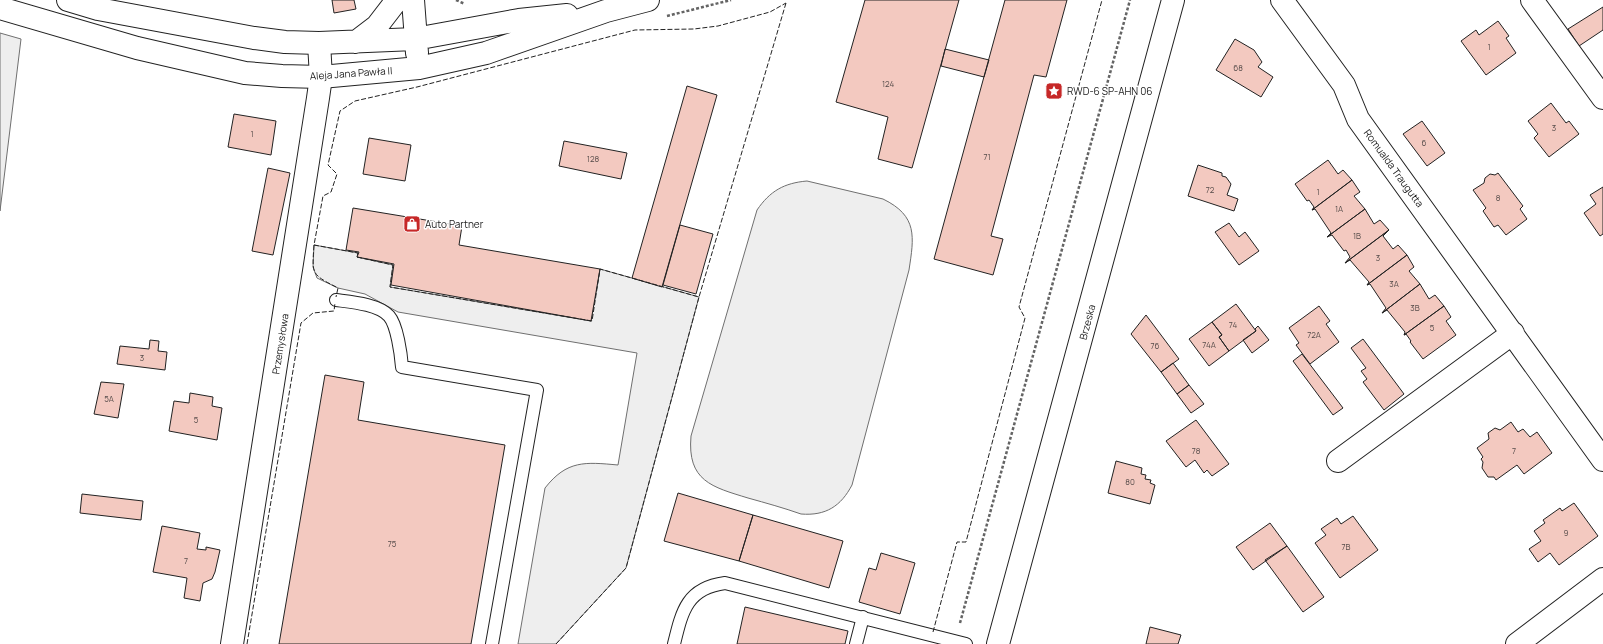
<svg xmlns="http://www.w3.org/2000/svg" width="1603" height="644" font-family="Manrope,sans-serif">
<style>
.green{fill:#eee;stroke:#6f6f6f}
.building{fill:#f3c9c0;stroke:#222}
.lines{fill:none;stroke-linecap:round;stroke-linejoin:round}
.service-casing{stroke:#222;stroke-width:14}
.minor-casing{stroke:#222;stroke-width:24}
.tertiary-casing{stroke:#222;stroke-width:24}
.path{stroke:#646464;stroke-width:2.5;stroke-dasharray:3 2;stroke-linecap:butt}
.service{stroke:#fff;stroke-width:12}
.minor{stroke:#fff;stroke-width:22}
.tertiary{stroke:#fff;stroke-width:22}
.fence{stroke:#222;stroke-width:1;stroke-dasharray:5 2;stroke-linecap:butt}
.labels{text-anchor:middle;stroke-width:3;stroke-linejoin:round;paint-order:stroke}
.number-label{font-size:8px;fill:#564c4a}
.street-label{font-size:10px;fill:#222;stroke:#fff}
.poi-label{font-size:10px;fill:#222;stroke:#fff;text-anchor:start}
</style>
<rect width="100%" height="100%" fill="#fff"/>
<path class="green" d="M0 33 21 39 0 211Z
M807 181 883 199C918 216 914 237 909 270L852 485C841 506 826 516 801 514 784 508 766 503 748 498 712 487 687 481 691 436L757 210C770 191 784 183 807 181Z
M314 245 358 253 357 257 393 265 390 287 591 321 600 269 699 297 626 568 556 644H518L545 488C567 460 585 462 618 465L637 353 398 312 365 294 338 288 317 278 313 267Z"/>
<path class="building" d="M332 0H354L356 9 334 13Z
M865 0H959L912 168 878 159 888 117 836 102Z
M1005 0H1067L1046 77 1034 75 991 236 1003 239 993 275 934 259Z
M1603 7V30L1579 46 1568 29Z
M1498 21 1509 36 1506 38 1516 53 1486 75 1461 41 1476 30 1479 35Z
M1235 39 1254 50 1262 62 1258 67 1273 77 1261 97 1216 70Z
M945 49 989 60 984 77 941 66Z
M687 86 717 95 662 287 632 278Z
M1551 103 1566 123 1569 121 1579 134 1549 157 1534 138 1538 134 1528 121Z
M234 114 276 121 271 155 228 147Z
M1422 121 1445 153 1427 166 1403 134Z
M369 138 411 145 405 181 363 174Z
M564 141 627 153 621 179 559 166Z
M1328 160 1338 174 1343 170 1352 180 1312 210 1314 207 1309 200 1307 201 1295 184Z
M1198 165 1222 173V176L1226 177 1231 184 1227 195 1238 199 1234 211 1188 196Z
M268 168 290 173 273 255 252 251Z
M1498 173 1523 206 1520 209 1527 219 1506 235 1498 225 1494 227 1483 211 1486 208 1473 190 1484 183 1485 178 1490 174 1495 175Z
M1352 180 1360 192 1354 196 1365 209 1327 237 1331 233 1315 209 1312 210Z
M1603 187V234L1600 236 1584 213 1596 204 1590 195Z
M353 208 462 226 459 245 600 269 591 321 391 285 394 264 357 257 359 252 346 250Z
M1365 209 1374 224 1380 220 1389 230 1345 263 1350 257 1346 250 1344 251 1332 235 1327 237Z
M1229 223 1239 237 1245 232 1259 251 1239 265 1215 232Z
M680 225 713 234 696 294 663 285Z
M1389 230 1383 236 1393 249 1398 245 1407 255 1367 285 1369 282 1350 260 1345 263Z
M1407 255 1414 267 1409 271 1420 284 1382 313 1386 308 1370 284 1367 285Z
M1420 284 1429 299 1435 295 1444 306 1404 335 1405 332 1387 310 1382 313Z
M1236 304 1256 331 1229 351 1219 337 1222 335 1212 322Z
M1319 306 1330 321 1326 324 1339 342 1310 364 1296 345 1299 343 1289 328Z
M1444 306 1451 317 1446 321 1456 335 1423 359 1410 342 1411 341 1406 334 1404 335Z
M1146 315 1179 359 1161 372 1131 334Z
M1212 322 1222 335 1219 337 1229 351 1209 366 1189 339Z
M1258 326 1269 340 1252 353 1243 340 1256 331 1255 329Z
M1363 339 1404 394 1384 410 1363 382 1367 379 1361 371 1366 368 1351 348Z
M150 340 159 341 158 351 167 352 165 370 117 364 120 346 149 349Z
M1302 354 1343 408 1333 415 1293 361Z
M1173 363 1189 385 1177 394 1161 372Z
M325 375 364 382 358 420 505 445 471 644H279Z
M101 382 124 384 118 418 94 414Z
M1189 385 1204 404 1191 413 1177 394Z
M190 393 213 397 212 406 222 408 217 440 169 431 174 401 189 403Z
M1196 420 1229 464 1212 476 1207 470 1204 473 1195 460 1186 467 1166 441Z
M1511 422 1518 432 1523 429 1530 437 1537 432 1552 453 1524 474 1517 465 1496 480 1494 477H1488L1482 468 1483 462 1481 459 1483 457 1477 448 1489 439 1488 433 1495 428 1500 430Z
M1116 461 1142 468 1141 474 1146 475 1145 479 1151 480 1150 483 1155 485 1150 504 1108 493Z
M678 493 753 515 739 561 664 541Z
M82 494 143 501 141 520 80 513Z
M1574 503 1598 536 1559 565 1550 553 1538 562 1529 549 1541 541 1534 531 1545 523 1543 520 1560 508 1562 511Z
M753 515 843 541 829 588 739 561Z
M1353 516 1378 550 1340 578 1315 543 1326 535 1321 529 1337 518 1341 524Z
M1270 523 1287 546 1253 570 1236 547Z
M162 526 200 533 197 549 206 550V547L220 550 215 572 212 579 203 583 200 601 184 598 187 578 153 572Z
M1287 546 1324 597 1303 612 1265 560Z
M881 553 915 563 900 614 859 602 869 568 876 570Z
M745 607 848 631 845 644H737Z
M1150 627 1181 635 1178 644H1146Z"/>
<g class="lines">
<g class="service-casing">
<path id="service" d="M336 300C351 302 378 304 389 316 397 325 401 354 402 367L537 390 492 644
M674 644C682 611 687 588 725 583L966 644
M856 644 863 617"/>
</g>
<g class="minor-casing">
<path id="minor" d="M1282 0 1344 85 1358 119 1603 460
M1532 0 1603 98
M1338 461 1513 333
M232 644 318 98 321 77 319 43
M1517 644 1603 579"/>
</g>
<g class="tertiary-casing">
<path id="tertiary" d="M68 0 98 9 254 38 285 42 319 43 415 39 519 20 567 15
M413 0 417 53
M0 8 137 48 245 73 282 76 321 77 419 68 486 53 606 11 648 0
M356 42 377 26 397 0
M998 644 1173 0"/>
</g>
<path class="path" d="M456 0 465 4
M667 16 731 0
M960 623 1130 0"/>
<use href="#service" class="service"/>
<use href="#minor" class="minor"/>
<use href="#tertiary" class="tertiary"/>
<path class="fence" d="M786 3 699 297 600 269 592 321 390 287 393 265 357 257 358 253 314 245 323 196 331 192 337 174 328 165 340 111 355 101 417 87 635 30 694 29 718 26 770 12Z
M314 245C312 275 311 274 338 288L336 297
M933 632 957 542H966L1025 318 1019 307 1102 0
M247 644 301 323 313 313 334 311 335 303
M556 644 626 568 699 297"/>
</g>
<defs>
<g id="sight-square" transform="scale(0.9)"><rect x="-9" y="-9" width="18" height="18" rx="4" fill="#c62828" stroke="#fff"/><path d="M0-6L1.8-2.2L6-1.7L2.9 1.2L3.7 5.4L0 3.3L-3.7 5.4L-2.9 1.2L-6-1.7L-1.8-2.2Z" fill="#fff"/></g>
<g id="shop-square" transform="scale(0.9)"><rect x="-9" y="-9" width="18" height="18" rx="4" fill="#c62828" stroke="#fff"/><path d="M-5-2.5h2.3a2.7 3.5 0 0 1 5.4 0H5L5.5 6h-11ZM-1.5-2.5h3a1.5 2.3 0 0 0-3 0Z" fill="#fff"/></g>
</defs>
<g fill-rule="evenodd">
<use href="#sight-square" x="1054" y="91"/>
<use href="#shop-square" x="412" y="224"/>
</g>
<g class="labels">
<g class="number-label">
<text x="1489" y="50">1</text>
<text x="1238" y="71">68</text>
<text x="888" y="87">124</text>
<text x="1554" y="131">3</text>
<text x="252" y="137">1</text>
<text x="1424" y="146">6</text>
<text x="987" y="160">71</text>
<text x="593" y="162">128</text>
<text x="1210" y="193">72</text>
<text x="1318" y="195">1</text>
<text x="1498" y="201">8</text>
<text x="1339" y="212">1A</text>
<text x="1357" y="239">1B</text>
<text x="1378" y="261">3</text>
<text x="1394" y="287">3A</text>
<text x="1415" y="311">3B</text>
<text x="1233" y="328">74</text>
<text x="1432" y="331">5</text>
<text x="1314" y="338">72A</text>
<text x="1209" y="348">74A</text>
<text x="1155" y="349">76</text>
<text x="142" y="361">3</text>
<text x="109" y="402">5A</text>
<text x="196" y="423">5</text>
<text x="1196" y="454">78</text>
<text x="1514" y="454">7</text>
<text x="1130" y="485">80</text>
<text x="1566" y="536">9</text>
<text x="392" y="547">75</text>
<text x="1346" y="550">7B</text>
<text x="186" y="564">7</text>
</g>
<g class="street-label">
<text transform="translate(351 73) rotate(-4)" y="4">Aleja Jana Pawła II</text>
<text transform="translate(1394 168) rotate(54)" y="4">Romualda Traugutta</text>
<text transform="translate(1087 322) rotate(-75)" y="4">Brzeska</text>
<text transform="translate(280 344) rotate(-81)" y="4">Przemysłowa</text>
</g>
<g class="poi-label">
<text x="1067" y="95">RWD-6 SP-AHN 06</text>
<text x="425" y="228">Auto Partner</text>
</g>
</g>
</svg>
